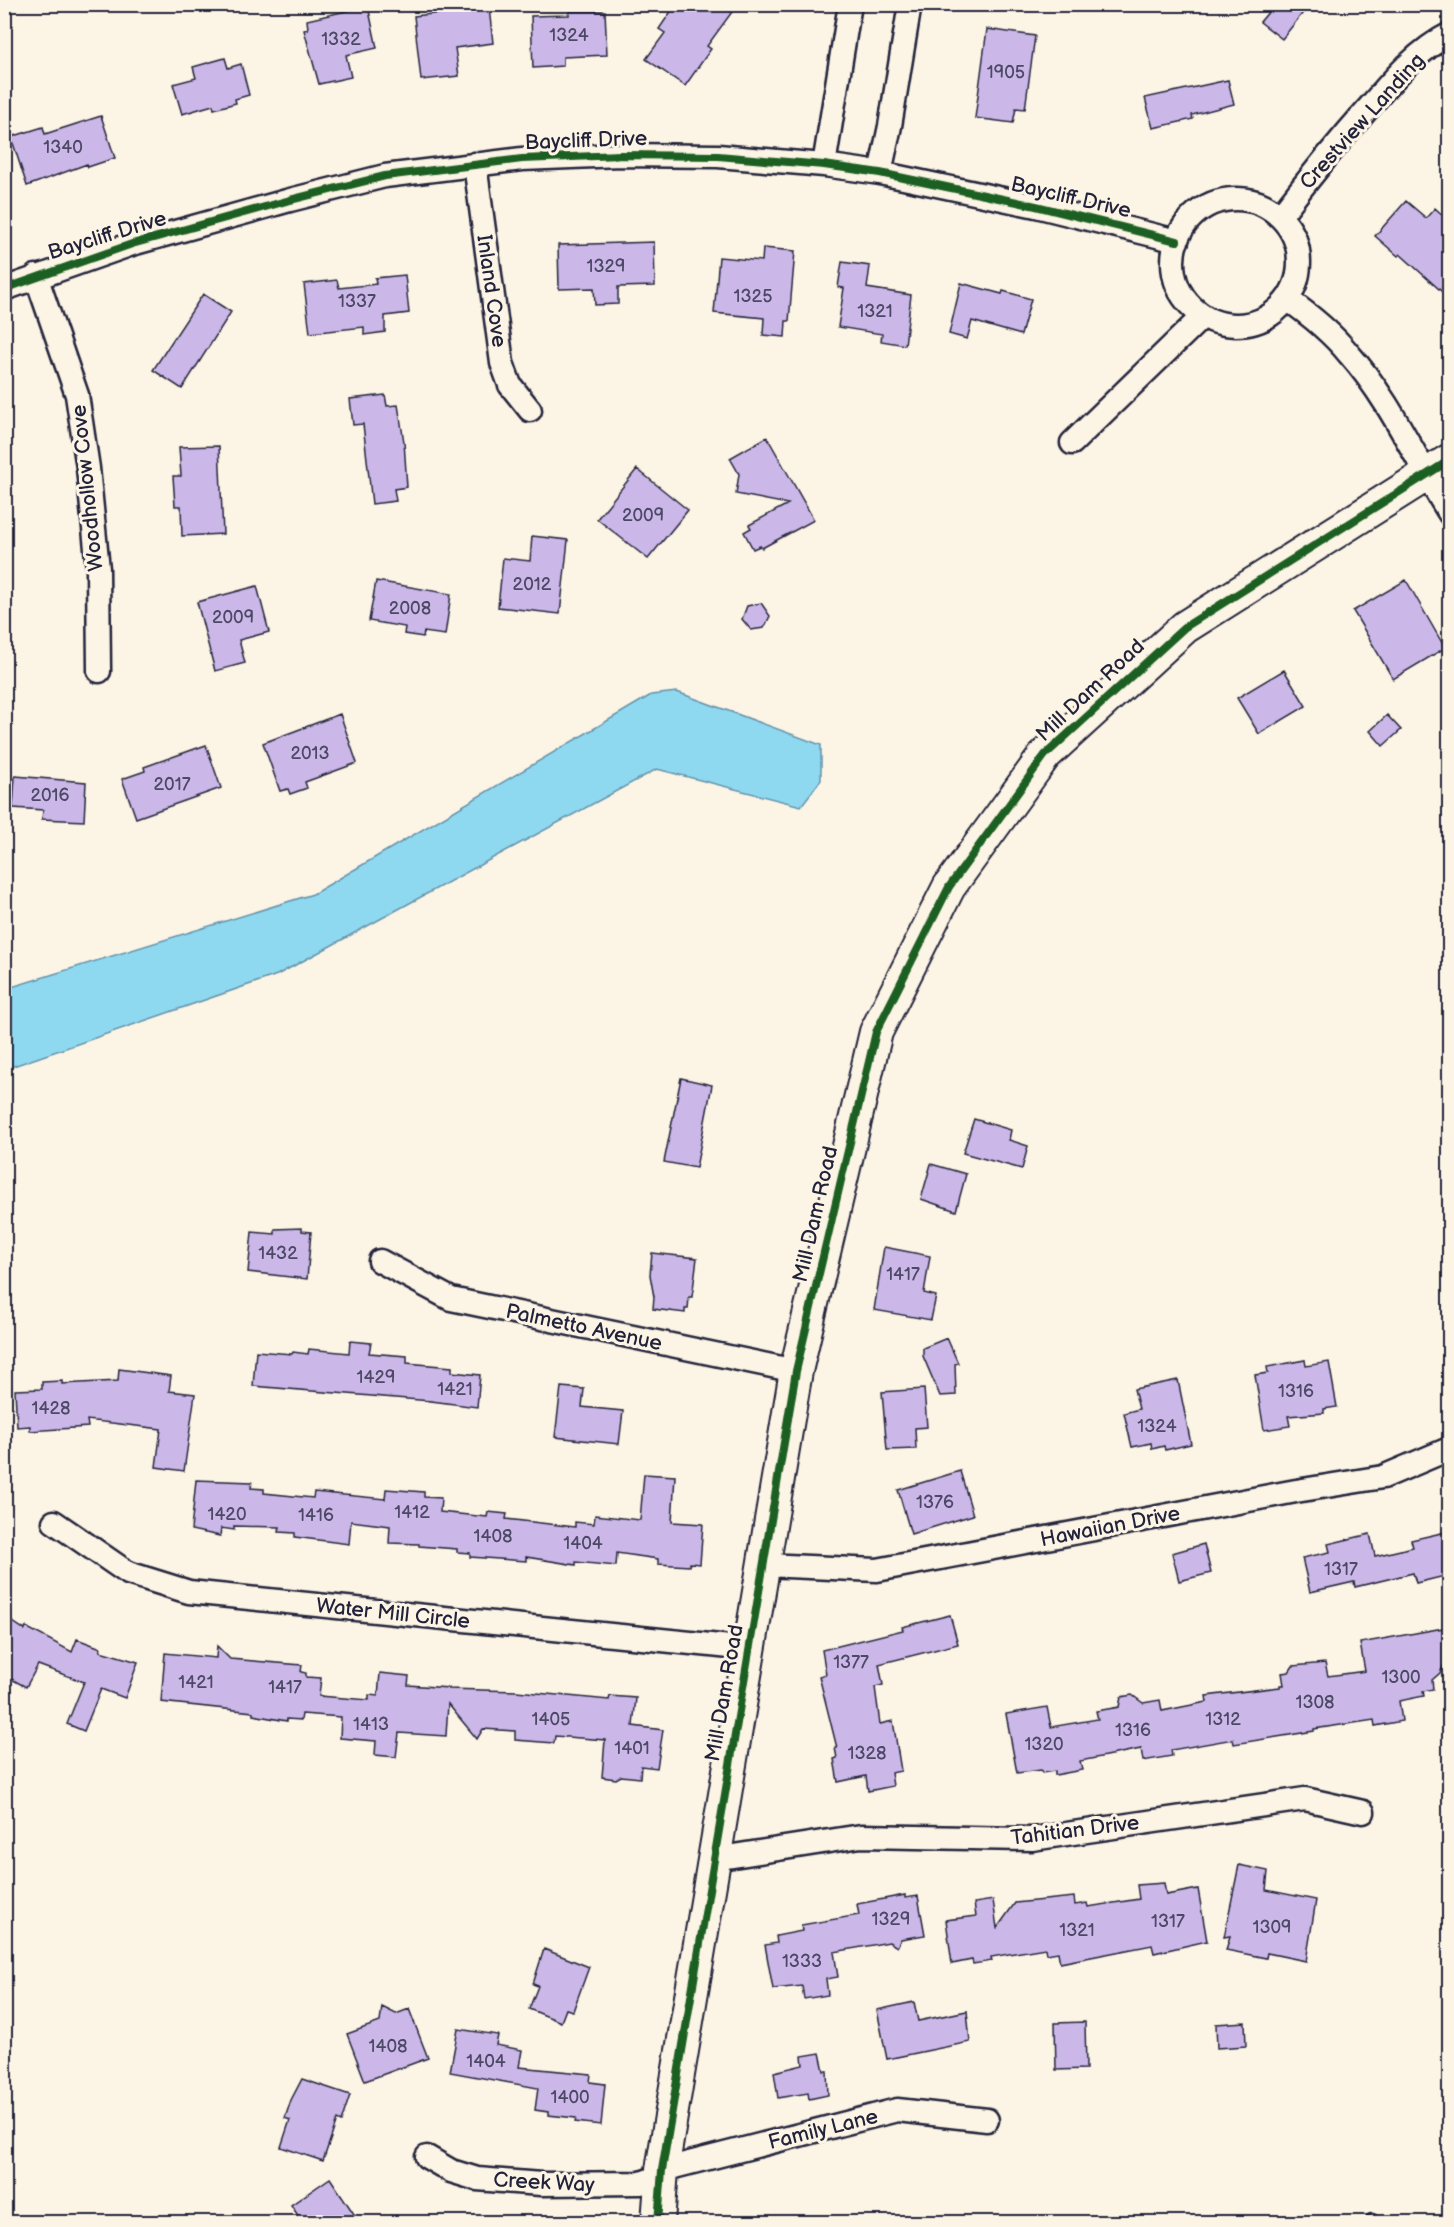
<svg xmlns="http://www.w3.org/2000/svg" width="1454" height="2227" font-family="'Balsamiq Sans',sans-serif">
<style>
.water{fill:#8fd9f0;stroke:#6390a8;stroke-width:1.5}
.building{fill:#cbb8e8;stroke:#22223b;stroke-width:1.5}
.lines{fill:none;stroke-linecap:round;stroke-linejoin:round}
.lane-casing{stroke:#22223b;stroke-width:15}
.street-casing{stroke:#22223b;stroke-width:27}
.secondary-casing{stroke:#22223b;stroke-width:36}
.lane{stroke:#fcf5e5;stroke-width:10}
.street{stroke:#fcf5e5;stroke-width:22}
.secondary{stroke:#fcf5e5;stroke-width:32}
.cycleway-casing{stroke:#fcf5e5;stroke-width:11}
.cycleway{stroke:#1b5e20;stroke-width:8}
.labels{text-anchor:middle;stroke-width:6;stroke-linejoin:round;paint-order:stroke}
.number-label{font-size:18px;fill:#4c4866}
.street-label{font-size:21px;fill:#22223b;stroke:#fcf5e5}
</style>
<rect width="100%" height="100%" fill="#fcf5e5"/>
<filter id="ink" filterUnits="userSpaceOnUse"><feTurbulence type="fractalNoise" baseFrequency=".0167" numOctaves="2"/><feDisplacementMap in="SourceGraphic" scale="12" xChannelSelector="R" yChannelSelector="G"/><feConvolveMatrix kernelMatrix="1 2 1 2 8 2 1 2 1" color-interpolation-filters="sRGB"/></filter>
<g filter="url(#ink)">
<path class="water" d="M677 692 821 745V780L801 806 657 769 277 975 5 1069V989L313 894 651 695Z"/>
<path class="building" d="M676 4H722L732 12 707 46 711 49 685 86 646 59 665 33 659 29Z
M1275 4H1310L1282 39 1260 22Z
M368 6 377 48 346 55 351 77 319 84 304 30 308 29 307 20Z
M489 8 493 43 455 48 459 76 421 80 414 16Z
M569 11H605L607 55 563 57V66L533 68 531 16 569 15Z
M987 29 1035 36 1025 109 1016 108 1013 123 975 118Z
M225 58 228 68 241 64 249 95 235 99 236 103 214 109 213 105 182 114 173 84 196 78 193 67Z
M1228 80 1234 104 1192 115 1193 119 1153 128 1145 98Z
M101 116 115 158 88 167 87 164 27 186 11 137 43 127 45 134Z
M1406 201 1426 218 1435 208 1449 221V298L1400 254 1398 256 1375 236Z
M654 242 655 286 618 287V304L595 305 594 288 559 289 558 245Z
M763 248 795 251 789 321H786L785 337 763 335 764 318 714 313 719 257 762 261Z
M842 262 870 266 867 288 911 295 905 345 881 341 882 334 838 327 844 288 838 287Z
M405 275 409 313 385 316V332L364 335V327L310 333 304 284 337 280 339 288 376 284 375 278Z
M961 283 1002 294 1003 291 1031 299 1021 335 972 321 967 339 949 334Z
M203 294 231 312 182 389 153 370Z
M385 395 387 406 398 405 404 442 407 487 394 489 396 501 372 504 363 424 353 425 350 399Z
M767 437 814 520 762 548 760 546 753 549 744 532 751 528 749 525 788 504 736 494 739 474 730 458Z
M219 446 223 534 182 536 181 506H175L173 476H181L179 447Z
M637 469 688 510 648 559 597 519Z
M532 536 568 540 560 614 498 607 503 558 530 561Z
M1406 580 1445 648 1393 679 1353 611Z
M376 581 451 594 445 635 424 632 423 637 404 634 405 627 369 621Z
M257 586 269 632 239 640 245 663 215 671 197 602Z
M761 603 770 616 764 628 751 630 742 619 747 606Z
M1284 670 1306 706 1259 734 1237 698Z
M340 714 357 763 305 782 307 788 290 794 288 789 280 791 263 743Z
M1387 715 1401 730 1383 746 1370 731Z
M206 745 221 788 136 818 122 779 145 771 144 767Z
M15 776 86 782 84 821 42 819 43 810 13 808Z
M681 1078 712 1085 696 1168 664 1162Z
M974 1119 1011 1130 1009 1140 1028 1146 1022 1169 963 1153Z
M931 1164 966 1174 956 1211 921 1199Z
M302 1228V1231L311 1232 307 1279 248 1272 252 1232 275 1234V1229Z
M884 1247 930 1256 924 1293 936 1296 931 1320 874 1310Z
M652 1253 697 1258 692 1297H689L688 1309H685V1313L653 1309 654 1297 650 1275Z
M947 1338 958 1363 955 1364 956 1395 940 1396 923 1356V1348Z
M350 1341 371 1343 369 1353 407 1356V1363L452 1367V1372L480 1375 477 1407 431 1401 253 1386 256 1351 292 1354 293 1352 308 1354 309 1349 349 1353Z
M1305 1360 1306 1366 1329 1362 1337 1407 1324 1409V1413L1288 1416 1290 1426 1264 1430 1255 1375 1268 1373 1267 1367Z
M119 1369 171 1376 169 1391 195 1394 184 1471 156 1467 161 1429 87 1420 88 1427 30 1431V1426L17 1427 15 1390 42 1389V1382L62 1381V1384L118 1381Z
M1178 1380 1191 1444 1165 1450 1164 1446 1152 1449 1151 1443 1132 1447 1124 1413 1139 1409 1134 1389Z
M561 1387 584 1389 582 1407 623 1411 619 1444 555 1437Z
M924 1389 927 1427 915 1428 916 1449 887 1450 882 1392Z
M960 1471 973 1515 911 1534 898 1490Z
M644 1474 675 1476 672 1522 703 1524 700 1564 690 1563 689 1566 658 1564V1559L617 1553 616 1566 576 1562V1565L526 1557V1561L470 1557V1553L457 1552V1549L419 1546V1544L389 1543 390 1526 351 1521 349 1544 295 1537V1533L279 1532 280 1527 234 1526V1530L221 1528 220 1536 191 1530 196 1480 252 1482 251 1488 264 1489V1493L313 1498 314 1492 385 1499 386 1489 424 1492V1497L441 1498 440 1512 487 1517 488 1512 507 1514 506 1519 575 1527V1522L594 1524 595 1515 640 1520Z
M1446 1532 1449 1544V1575L1416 1583 1413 1573 1355 1587 1354 1582 1310 1592 1302 1558 1330 1552 1328 1544 1370 1534 1375 1556 1413 1547 1411 1540Z
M1204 1544 1211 1573 1179 1581 1172 1553Z
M950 1615 958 1644 879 1664 883 1685 875 1687 880 1724 893 1721 901 1771 891 1773 893 1786 868 1791 866 1776 838 1782 834 1759 837 1758 835 1748H837L819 1676 826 1674 822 1650 903 1630 902 1627Z
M4 1616 25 1630 26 1627 72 1652 77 1639 101 1648 100 1651 138 1662 125 1698 101 1689 84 1731 67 1724 84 1682 38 1665 26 1687 4 1675Z
M1449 1627V1655L1440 1673 1432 1680 1433 1689 1423 1691 1424 1696 1399 1701 1402 1721 1375 1726 1374 1720 1314 1729V1731L1234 1744 1233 1739 1171 1750 1172 1756 1143 1761 1141 1749 1080 1761 1082 1770 1055 1775V1771L1042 1773 1041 1770 1017 1773 1006 1714 1047 1707 1051 1727 1098 1719 1096 1711 1119 1707 1121 1697 1132 1695 1143 1703 1160 1700 1162 1711 1207 1702 1206 1696 1280 1687V1685H1284L1282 1673 1289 1672 1293 1666 1325 1663 1328 1676 1365 1671 1360 1643Z
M217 1646 230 1659 302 1665 301 1672 306 1673V1677L321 1678 319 1696 369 1700V1695L378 1696 380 1673 409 1676 408 1685 449 1688V1689L516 1691 609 1700 610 1696 636 1698 633 1726 663 1730 657 1768 641 1766 640 1778 621 1776 616 1779 602 1777 605 1740 555 1736 554 1743 515 1740V1731L483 1729 477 1739 448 1704 446 1736 399 1733 396 1757 375 1755 376 1741 340 1738 341 1717 302 1714 301 1720 287 1719V1721L253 1715V1712L161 1702 165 1653 216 1658Z
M1239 1865 1268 1871 1266 1890 1316 1900 1306 1961 1267 1953 1266 1958 1226 1950 1230 1936 1224 1937Z
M1164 1883 1166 1895 1198 1889 1207 1941 1154 1953 1152 1945 1060 1963 1058 1952 1046 1954 1045 1948 991 1957 992 1961 973 1964 972 1960 952 1964 946 1920 976 1916 974 1903 993 1900 997 1928 1015 1903 1074 1897 1075 1905 1087 1903 1088 1907 1139 1899 1137 1885Z
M905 1895V1898L918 1896 925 1935 901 1939 897 1947 889 1942 834 1952 838 1977 826 1979 828 1995 804 1999 802 1986 773 1989 765 1945 777 1943 776 1936 802 1931 801 1925 859 1915 857 1904Z
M544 1949 589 1967 573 2011 566 2009 561 2022 529 2009 538 1986 533 1984Z
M914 2002 918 2021 967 2011 970 2042 887 2059 877 2010Z
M382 2007 396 2014 409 2009 428 2058 365 2081 347 2034 380 2022Z
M1085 2022 1086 2069 1056 2070 1055 2023Z
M1245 2022 1246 2046 1217 2048 1216 2024Z
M458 2029 498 2035 496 2045 522 2050 519 2067 591 2074 590 2082 605 2084 601 2125 575 2122 576 2118 548 2115V2112L535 2110 538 2088 450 2072Z
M820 2053 824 2071H827L828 2095 809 2099 808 2093 778 2098 774 2072 803 2065 802 2056Z
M302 2079 350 2095 341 2122 337 2120 323 2161 281 2147 290 2120 285 2118 291 2100Z
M330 2178 360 2223H303L291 2205Z"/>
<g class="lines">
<g class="lane-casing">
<path id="lane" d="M1372 2220 1373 2222"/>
</g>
<g class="street-casing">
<path id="street" d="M475 164 502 363 510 385 530 410
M824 165 850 4
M880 173 890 126 910 4
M1173 262a63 63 0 1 1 126 0a63 63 0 1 1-126 0Z
M1280 216C1309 178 1339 141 1371 105 1394 78 1418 50 1450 34
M36 276 77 395 88 468 98 569 99 671
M4 289 132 244 290 200 385 176 522 159 620 155 718 156 824 165 880 173 1036 206 1177 241
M1287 299C1310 315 1331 332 1349 354 1391 401 1416 461 1450 514
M1072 443 1203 316
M380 1261 451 1299 796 1371
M54 1522 128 1573 189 1592 750 1649
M764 1565 877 1570 1296 1491 1383 1477 1449 1449
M714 1859 861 1836 1032 1839 1305 1799 1363 1812
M427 2157 451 2171 477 2179 541 2184 641 2183 652 2179 662 2170 897 2110 987 2120"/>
</g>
<g class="secondary-casing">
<path id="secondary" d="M658 2222 662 2170 796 1371 876 1032 949 887 1045 755 1185 627 1450 460"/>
</g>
<use href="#lane" class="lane"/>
<use href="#street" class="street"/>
<use href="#secondary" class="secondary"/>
<g class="cycleway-casing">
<path id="cycleway" d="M4 289 132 244 290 200 385 176 522 159 620 155 718 156 824 165 880 173 1036 206 1177 241
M658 2222 662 2170 796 1371 876 1032 949 887 1045 755 1185 627 1450 460"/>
</g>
<use href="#cycleway" class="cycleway"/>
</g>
</g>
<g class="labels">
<g class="number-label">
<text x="569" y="41">1324</text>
<text x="341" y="45">1332</text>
<text x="1006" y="78">1905</text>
<text x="63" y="153">1340</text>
<text x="606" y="272">1329</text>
<text x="753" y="302">1325</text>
<text x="357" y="307">1337</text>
<text x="875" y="317">1321</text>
<text x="643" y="521">2009</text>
<text x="532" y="590">2012</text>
<text x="410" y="614">2008</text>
<text x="233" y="623">2009</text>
<text x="310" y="759">2013</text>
<text x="172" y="790">2017</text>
<text x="50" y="801">2016</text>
<text x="278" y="1259">1432</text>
<text x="903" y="1280">1417</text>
<text x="376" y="1383">1429</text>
<text x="455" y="1395">1421</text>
<text x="1296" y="1397">1316</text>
<text x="51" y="1414">1428</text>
<text x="1157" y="1432">1324</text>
<text x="935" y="1508">1376</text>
<text x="412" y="1518">1412</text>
<text x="227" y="1520">1420</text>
<text x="316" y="1521">1416</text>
<text x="493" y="1542">1408</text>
<text x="583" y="1549">1404</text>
<text x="1341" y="1575">1317</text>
<text x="851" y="1668">1377</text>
<text x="1401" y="1683">1300</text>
<text x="196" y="1688">1421</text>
<text x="285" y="1693">1417</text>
<text x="1315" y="1708">1308</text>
<text x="551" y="1725">1405</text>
<text x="1223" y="1725">1312</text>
<text x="371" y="1730">1413</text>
<text x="1133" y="1736">1316</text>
<text x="1044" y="1750">1320</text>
<text x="632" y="1754">1401</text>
<text x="867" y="1759">1328</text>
<text x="891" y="1925">1329</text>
<text x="1168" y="1927">1317</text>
<text x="1272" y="1933">1309</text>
<text x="1077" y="1936">1321</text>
<text x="802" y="1967">1333</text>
<text x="388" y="2052">1408</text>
<text x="486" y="2067">1404</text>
<text x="570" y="2103">1400</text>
</g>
<g class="street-label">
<text transform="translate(1362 121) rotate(-48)" y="7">Crestview Landing</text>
<text transform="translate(586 140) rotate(-2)" y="7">Baycliff Drive</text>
<text transform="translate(1071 197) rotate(13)" y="7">Baycliff Drive</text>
<text transform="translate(107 235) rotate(-17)" y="7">Baycliff Drive</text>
<text transform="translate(492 291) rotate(82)" y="7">Inland Cove</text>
<text transform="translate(87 488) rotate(-96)" y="7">Woodhollow Cove</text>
<text transform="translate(1090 690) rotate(-43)" y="7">Mill Dam Road</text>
<text transform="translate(815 1214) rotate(-77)" y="7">Mill Dam Road</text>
<text transform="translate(584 1327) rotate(12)" y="7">Palmetto Avenue</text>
<text transform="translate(1110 1526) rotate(-11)" y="7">Hawaiian Drive</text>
<text transform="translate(393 1613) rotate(6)" y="7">Water Mill Circle</text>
<text transform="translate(724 1693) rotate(-80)" y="7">Mill Dam Road</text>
<text transform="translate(1075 1830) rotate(-7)" y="7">Tahitian Drive</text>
<text transform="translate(823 2129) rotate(-14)" y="7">Family Lane</text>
<text transform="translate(544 2182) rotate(3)" y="7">Creek Way</text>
</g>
</g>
<rect width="1454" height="2227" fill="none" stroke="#fcf5e5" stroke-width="24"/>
<rect x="12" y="12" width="1430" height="2203" fill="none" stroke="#22223b" stroke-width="2" filter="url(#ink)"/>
</svg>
